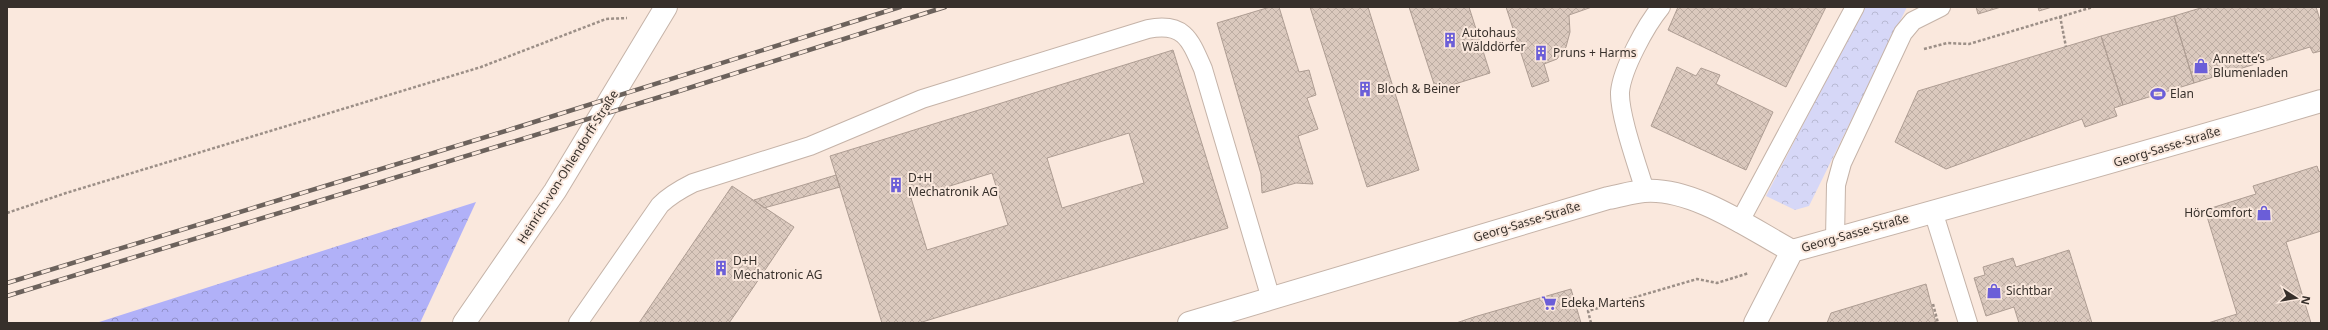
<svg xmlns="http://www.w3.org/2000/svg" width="2328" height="330" font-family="'Noto Sans',sans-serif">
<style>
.forest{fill:url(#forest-crowns)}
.park{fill:url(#park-crowns)}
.building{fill:url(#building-cross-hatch);stroke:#ae9d93;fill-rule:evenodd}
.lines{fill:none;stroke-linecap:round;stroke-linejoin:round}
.lane-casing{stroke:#c5b3a8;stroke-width:20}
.street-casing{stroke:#c5b3a8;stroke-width:24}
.path{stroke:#9c8f87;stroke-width:2.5;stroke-dasharray:3 2;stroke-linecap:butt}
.lane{stroke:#fff;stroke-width:18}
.street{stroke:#fff;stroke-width:22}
.rail-casing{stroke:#6c625c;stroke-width:4.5}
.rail{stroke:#fae8dd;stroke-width:3;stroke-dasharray:9;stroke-linecap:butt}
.labels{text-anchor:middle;stroke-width:4;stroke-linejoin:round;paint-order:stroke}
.poi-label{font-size:12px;fill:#37302b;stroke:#fae8dd;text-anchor:start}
.street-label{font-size:12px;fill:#37302b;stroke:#fae8dd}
</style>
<defs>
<pattern id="forest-crowns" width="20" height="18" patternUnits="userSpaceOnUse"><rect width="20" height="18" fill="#b1b1f8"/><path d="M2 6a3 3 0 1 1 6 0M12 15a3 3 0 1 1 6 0" fill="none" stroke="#9190c9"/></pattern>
<pattern id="park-crowns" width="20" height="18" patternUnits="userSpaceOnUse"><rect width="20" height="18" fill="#d6d7f7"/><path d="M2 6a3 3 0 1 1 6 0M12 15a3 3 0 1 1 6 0" fill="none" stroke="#b8b9d4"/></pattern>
<pattern id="building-cross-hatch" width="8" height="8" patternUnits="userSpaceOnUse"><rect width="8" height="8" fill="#dbc9be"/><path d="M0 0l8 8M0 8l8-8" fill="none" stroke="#bdada3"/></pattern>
</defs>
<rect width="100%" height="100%" fill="#fae8dd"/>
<path class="forest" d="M476 202 420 323H96Z"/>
<path class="park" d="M1864 7H1907L1809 206 1795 210 1766 196Z"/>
<path class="building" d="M1270 7H1279L1299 72 1309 70 1316 95 1307 98 1318 129 1298 136 1313 184 1296 183 1262 193 1261 174 1217 23Z
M1310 7H1368L1419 170 1367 187Z
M1409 7H1469L1490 73 1436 90Z
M1506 7H1592L1569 15 1570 32 1566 47 1557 59 1544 64 1549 81 1532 87Z
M1678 7H1826L1786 87 1668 30Z
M1976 7H2001L1978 14Z
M2038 7H2052L2039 11Z
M2204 7H2316L2321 23V51L2313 53 2310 47 2194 83 2174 16Z
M2174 16 2194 83 2123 105 2101 36Z
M2101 36 2123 105 2114 108 2117 116 2085 127 2082 119 1946 169 1895 142 1918 91Z
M1173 50 1228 228 919 323H882L830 156ZM1129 133 1144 183 1062 208 1047 158ZM992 173 1008 225 927 250 911 198Z
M1677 67 1696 76 1701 68 1720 75 1716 84 1773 112 1746 170 1651 126Z
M2317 166 2319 172 2321 171V231L2286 242 2311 323H2208L2237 314 2205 210 2256 194 2253 186Z
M836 175 840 187 764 208 754 200Z
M732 186 794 227 738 310 729 323H639Z
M2069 250 2092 323H2019L2014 307 1986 316 1974 278 1985 275 1983 267 2013 258 2016 267Z
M1926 284 1936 323H1827L1831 313Z
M1571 289 1581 323H1456L1474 317Z"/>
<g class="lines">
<g class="lane-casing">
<path id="lane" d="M1645 191C1638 167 1619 115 1620 92 1622 69 1646 25 1661 7
M1933 211 1968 323
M1739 223 1855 7
M1835 239 1836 185 1842 163 1903 33 1913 21 1941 7
M578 323 660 205C670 195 681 189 693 183L810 146 922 99 1148 29C1184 22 1190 39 1203 69L1271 299"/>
</g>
<g class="street-casing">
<path id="street" d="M464 323 555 191 666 7
M1189 323 1608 198C1620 196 1632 192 1644 191 1693 187 1751 229 1792 251 1969 202 2145 153 2321 101
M1755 323 1792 251"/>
</g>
<path class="path" d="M2060 16 2066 47
M1924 49 1947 43 1969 44 2093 7
M7 213 66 193 481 67 606 19 627 18
M1933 304 1938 323
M1591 323 1588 311 1697 279 1717 283 1749 273"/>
<use href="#lane" class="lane"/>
<use href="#street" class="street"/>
<g class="rail-casing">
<path id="rail" d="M7 283 515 128 900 7
M7 296 673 93 945 7"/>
</g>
<use href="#rail" class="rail"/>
</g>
<defs>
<g id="building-bare" transform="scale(1.2)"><path d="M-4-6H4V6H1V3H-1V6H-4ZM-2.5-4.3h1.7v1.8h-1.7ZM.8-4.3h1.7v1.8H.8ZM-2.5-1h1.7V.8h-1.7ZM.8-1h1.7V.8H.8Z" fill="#6b5ed8" stroke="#fae8dd" stroke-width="2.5" paint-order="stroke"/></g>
<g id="shop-bare" transform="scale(1.2)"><path d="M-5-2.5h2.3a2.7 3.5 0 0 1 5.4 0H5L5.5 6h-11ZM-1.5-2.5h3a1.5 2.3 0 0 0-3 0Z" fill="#6b5ed8" stroke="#fae8dd" stroke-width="2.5" paint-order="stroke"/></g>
<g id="stadium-bare" transform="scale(1.2)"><path d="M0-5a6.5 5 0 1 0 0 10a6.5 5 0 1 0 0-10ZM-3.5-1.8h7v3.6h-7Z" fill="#6b5ed8" stroke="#fae8dd" stroke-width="2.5" paint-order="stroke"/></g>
<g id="supermarket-bare" transform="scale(1.2)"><path d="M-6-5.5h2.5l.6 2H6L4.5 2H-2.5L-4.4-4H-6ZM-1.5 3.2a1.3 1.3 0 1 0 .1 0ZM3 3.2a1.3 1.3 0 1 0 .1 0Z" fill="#6b5ed8" stroke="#fae8dd" stroke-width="2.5" paint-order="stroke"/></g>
</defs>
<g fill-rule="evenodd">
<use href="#building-bare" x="1450" y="40"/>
<use href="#building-bare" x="1541" y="53"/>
<use href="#shop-bare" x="2201" y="66"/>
<use href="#building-bare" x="1365" y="89"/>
<use href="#stadium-bare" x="2158" y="94"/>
<use href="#building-bare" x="896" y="185"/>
<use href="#shop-bare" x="2264" y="213"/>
<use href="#building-bare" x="721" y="268"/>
<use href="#shop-bare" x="1994" y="291"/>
<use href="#supermarket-bare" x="1549" y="303"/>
</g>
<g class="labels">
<g class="poi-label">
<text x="1462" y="37">Autohaus<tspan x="1462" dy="14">Wälddörfer</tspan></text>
<text x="1553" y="57">Pruns + Harms</text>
<text x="2213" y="63">Annette’s<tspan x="2213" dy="14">Blumenladen</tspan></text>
<text x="1377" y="93">Bloch &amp; Beiner</text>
<text x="2170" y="98">Elan</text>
<text x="908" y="182">D+H<tspan x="908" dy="14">Mechatronik AG</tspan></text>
<text x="2252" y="217" text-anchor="end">HörComfort</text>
<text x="733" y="265">D+H<tspan x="733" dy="14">Mechatronic AG</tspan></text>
<text x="2006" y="295">Sichtbar</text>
<text x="1561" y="307">Edeka Martens</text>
</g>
<g class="street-label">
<text transform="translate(2167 147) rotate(-17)" y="4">Georg-Sasse-Straße</text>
<text transform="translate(568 167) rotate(-58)" y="4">Heinrich-von-Ohlendorff-Straße</text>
<text transform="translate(1527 222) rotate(-17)" y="4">Georg-Sasse-Straße</text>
<text transform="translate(1855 233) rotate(-16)" y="4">Georg-Sasse-Straße</text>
</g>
</g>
<rect width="2328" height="330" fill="none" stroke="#37302b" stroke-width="16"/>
<g transform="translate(2296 298) rotate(102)" stroke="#fae8dd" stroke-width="3" paint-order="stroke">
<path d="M0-3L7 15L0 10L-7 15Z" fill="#37302b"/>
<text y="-6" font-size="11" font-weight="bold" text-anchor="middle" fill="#37302b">N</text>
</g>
</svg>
